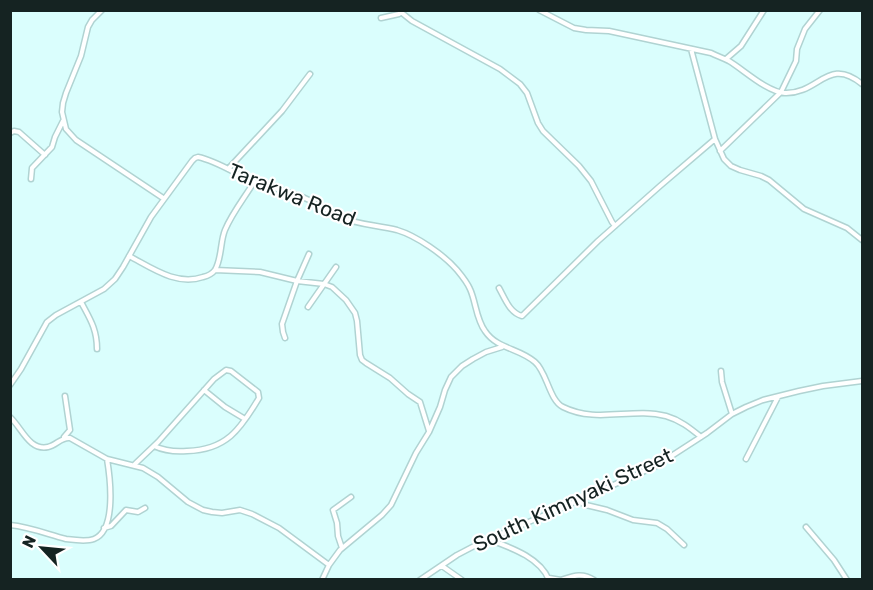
<svg xmlns="http://www.w3.org/2000/svg" width="873" height="590" font-family="Rubik,sans-serif">
<style>
.lines{fill:none;stroke-linecap:round;stroke-linejoin:round}
.minor-casing{stroke:#b0d3d2;stroke-width:7}
.minor{stroke:#fff;stroke-width:4}
.labels{text-anchor:middle;stroke-width:4.5;stroke-linejoin:round;paint-order:stroke}
.street-label{font-size:21px;fill:#152322;stroke:#fff}
</style>
<rect width="100%" height="100%" fill="#dafefd"/>
<g class="lines">
<g class="minor-casing">
<path id="minor" d="M102 10 92 20 88 27 81 56 66 93 63 103 62 112 66 129 76 140 163 198
M539 10 574 28 586 30 609 31 711 53C717 56 723 58 729 61 744 70 767 92 785 93 819 94 828 56 862 84
M402 13 412 21 500 69 520 84 527 93 538 123 543 131 579 166 591 181 612 222 615 226
M381 18 399 14 403 10
M691 49 715 139 724 159 731 166 740 170 761 176 769 180 804 209 847 228 862 240
M726 59 741 46 764 10
M10 133 14 131 19 132 45 155
M720 151 781 92 796 61 797 49 805 29 820 10
M228 169 282 111 310 74
M31 179 32 168 52 147 55 137 63 121
M129 256C152 268 176 286 203 277 207 276 212 274 215 270 222 258 220 242 225 230 232 213 245 197 254 182
M215 270 260 272 297 281 324 284 332 287 346 300 355 313 357 321 360 355 362 360 366 363 390 378 408 394 420 402 429 431
M499 288C505 299 510 313 522 316L598 241 660 186 715 139
M81 302C90 319 97 329 97 349
M308 307 336 267
M285 338 283 332 282 324 297 281 309 254
M721 371 722 382 732 414
M10 385 21 369 47 322 56 315 104 289 115 279 123 267 151 217 192 161 195 158 198 157C217 161 234 173 252 181 267 187 284 190 300 196 314 201 326 211 340 217 358 225 378 225 397 230 417 236 444 255 457 270 462 276 467 282 470 289 476 302 476 319 485 331 497 349 519 348 535 362 547 372 549 400 563 407 597 424 632 407 666 416 680 420 690 428 701 437
M204 390 225 407 245 419
M10 417C22 428 29 451 48 447 57 445 61 437 70 438L107 459 143 468 158 477 188 502 203 510 212 512 222 513 240 510 252 514 279 528 329 565
M64 437 70 430 65 396
M746 459 778 397
M135 464 158 442 214 379 226 370 231 371 258 392 259 398C240 430 226 450 187 451 175 452 165 451 154 446
M578 501 586 505 607 510 633 520 657 523 667 529 684 545
M10 525C30 527 47 534 66 539 74 540 86 542 94 539 117 530 110 477 107 459
M806 527 834 560 847 580
M104 528 111 526 126 510 138 512 145 508
M488 539C509 547 540 557 549 580
M342 548 338 536 337 523 333 510 351 497
M442 566 462 580
M549 578 561 580
M322 580 329 565 340 550 382 515 391 505 416 453 429 432 440 407 445 390 451 377 462 366 473 359 486 352 502 347
M420 580 457 555 478 544 593 494 656 466 707 433 732 414 746 407 763 400 799 391 823 386 862 381
M561 580C573 576 582 572 594 580"/>
</g>
<use href="#minor" class="minor"/>
</g>
<g class="labels">
<g class="street-label">
<text transform="translate(292 195) rotate(22)" y="7">Tarakwa Road</text>
<text transform="translate(573 500) rotate(-25)" y="7">South Kimnyaki Street</text>
</g>
</g>
<rect width="873" height="590" fill="none" stroke="#152322" stroke-width="24"/>
<g transform="translate(42 548) rotate(296)" stroke="#ffffff" stroke-width="4.5" paint-order="stroke">
<path d="M0-4.5L10 22L0 15L-10 22Z" fill="#152322"/>
<text y="-9" font-size="16" font-weight="bold" text-anchor="middle" fill="#152322">N</text>
</g>
</svg>
